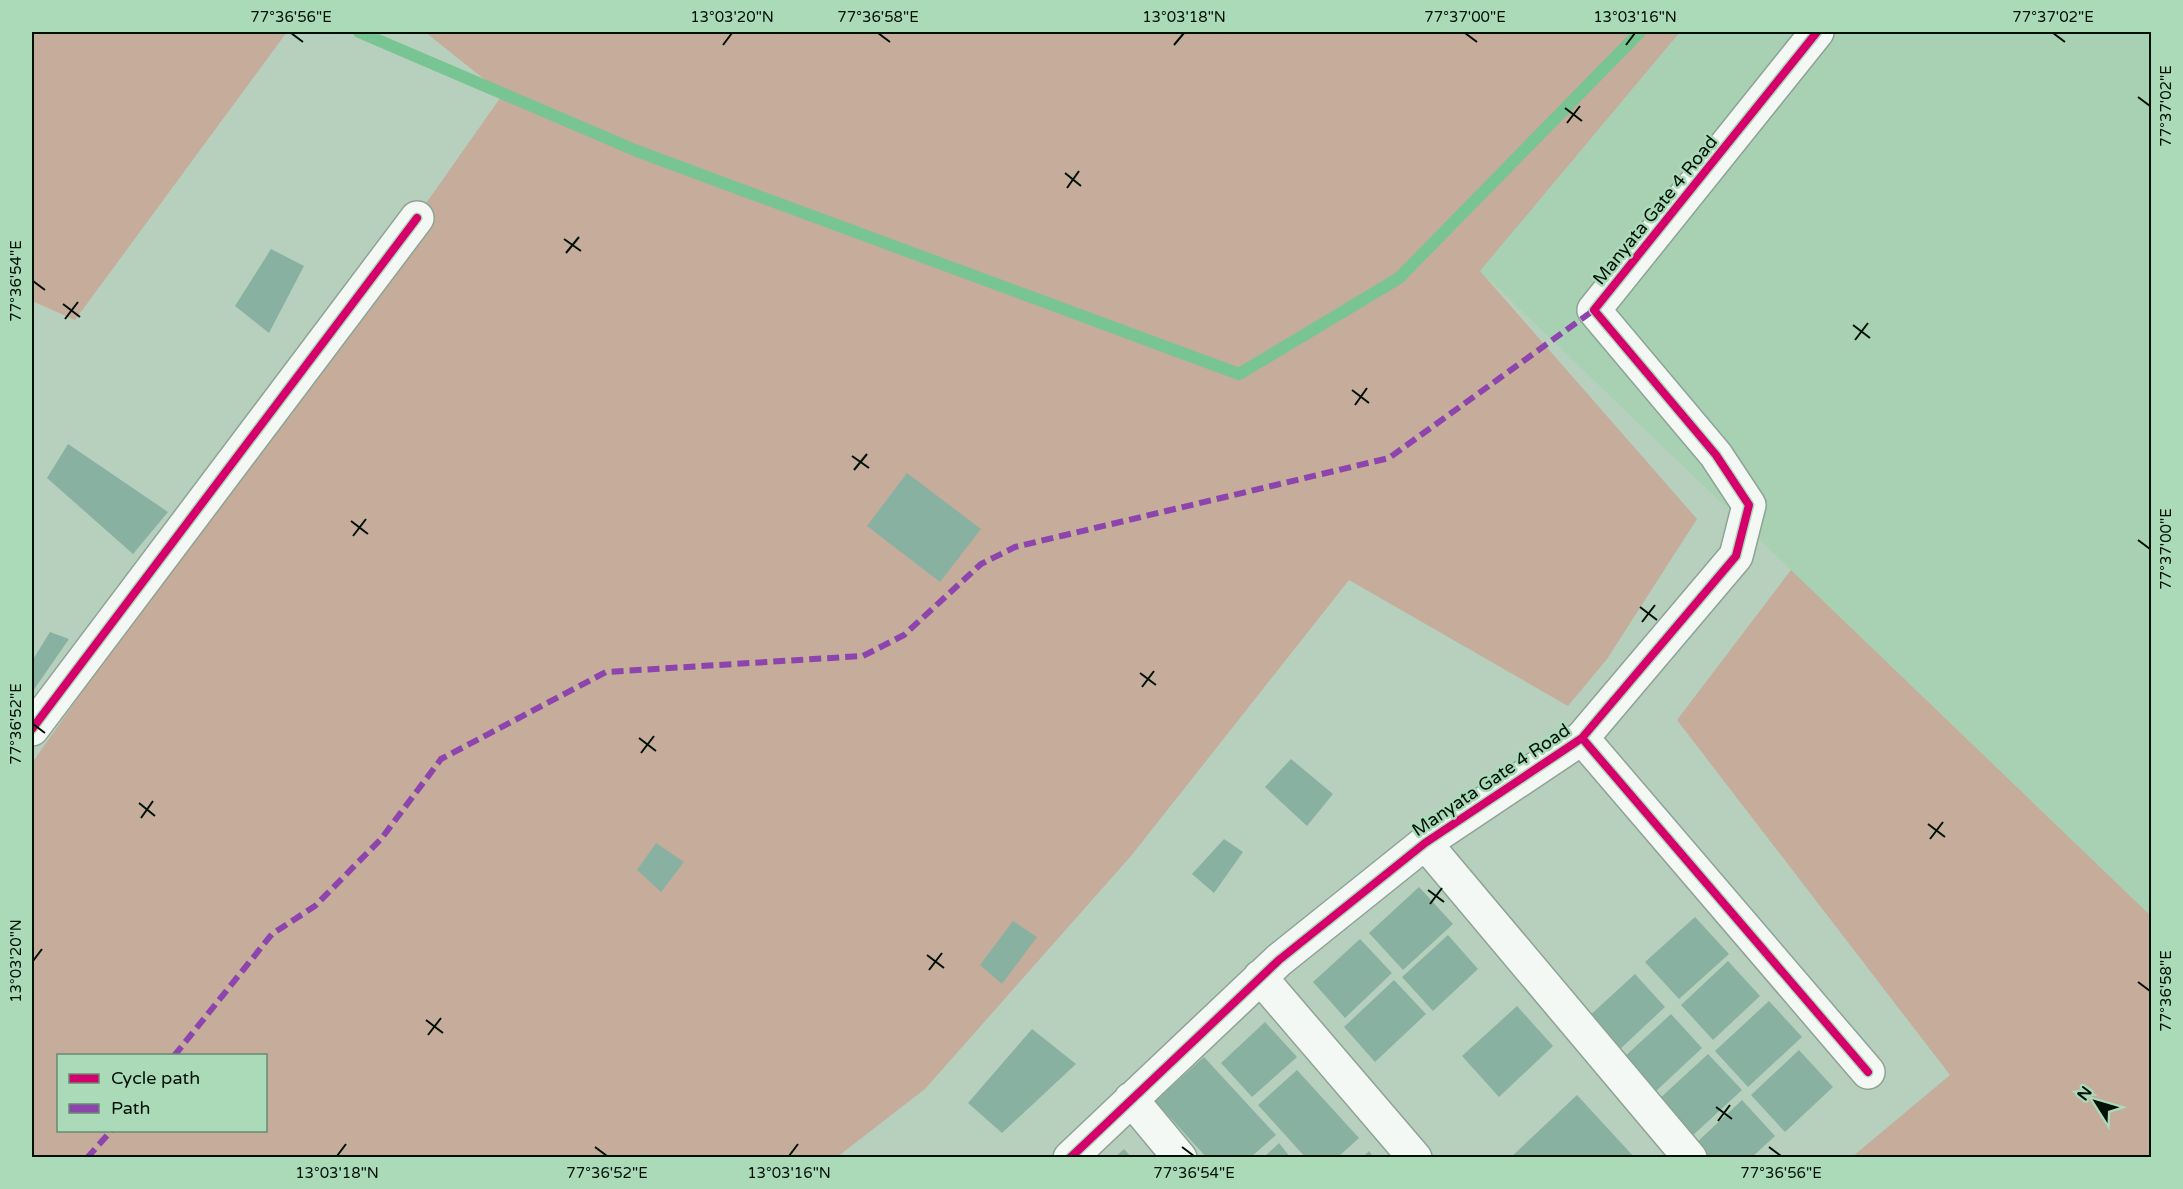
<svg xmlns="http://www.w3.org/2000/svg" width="2183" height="1189" font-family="'Varela Round',sans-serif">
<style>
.built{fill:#a8d1b4}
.green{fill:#c5ac9b;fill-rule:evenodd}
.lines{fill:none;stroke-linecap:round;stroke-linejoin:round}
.stream{stroke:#78c493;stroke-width:12}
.building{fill:#89b1a2}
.minor-casing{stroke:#8ea394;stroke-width:36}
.minor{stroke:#f4f8f5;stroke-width:33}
.quiet{stroke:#8e44ad;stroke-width:6;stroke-dasharray:12 6;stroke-linecap:butt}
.cycleway-casing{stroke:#abdab9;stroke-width:11}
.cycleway{stroke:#d6006c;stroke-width:8}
.ticks{fill:none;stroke:#021107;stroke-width:2}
.labels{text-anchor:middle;stroke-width:5;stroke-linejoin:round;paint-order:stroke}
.street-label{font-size:18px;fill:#021107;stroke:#abdab9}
.neatline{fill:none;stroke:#021107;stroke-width:2}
.ticks-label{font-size:15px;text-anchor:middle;fill:#021107}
</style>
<rect width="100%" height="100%" fill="#b6d0bd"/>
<path class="built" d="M1680 32H2151V916L1480 271Z"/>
<path class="green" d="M32 32H287L75 320 32 301Z
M425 32H1680L1480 271 1697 519 1607 659 1568 706 1349 580 1131 856 925 1089 837 1157 32 1158V763L503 94ZM58 1056H266V1130H58Z
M1791 570 2151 916V1157H1852L1950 1075 1677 720Z"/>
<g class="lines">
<path class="stream" d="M359 32 637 151 1239 374 1399 278 1640 32"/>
</g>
<path class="building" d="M271 249 304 266 269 333 235 306Z
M68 444 168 512 133 554 47 478Z
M907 473 981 529 940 582 867 526Z
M50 632 69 639 33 691 32 661Z
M1291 759 1333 794 1307 826 1265 787Z
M1224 839 1243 852 1214 893 1192 874Z
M656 843 684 862 661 892 637 870Z
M1419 887 1453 924 1403 970 1369 933Z
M1695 917 1729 954 1679 999 1645 962Z
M1013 921 1037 937 1002 984 980 965Z
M1448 935 1478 969 1433 1011 1402 977Z
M1360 939 1392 973 1345 1018 1313 982Z
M1728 961 1760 996 1713 1040 1681 1005Z
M1635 974 1665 1007 1618 1051 1587 1018Z
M1394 980 1426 1014 1375 1062 1344 1027Z
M1769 1001 1802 1037 1748 1087 1715 1051Z
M1517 1006 1553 1046 1499 1097 1462 1056Z
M1671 1014 1702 1048 1654 1093 1622 1059Z
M1265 1022 1297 1057 1252 1097 1221 1063Z
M1032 1029 1076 1064 1002 1133 968 1103Z
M1799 1050 1833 1087 1785 1132 1751 1095Z
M1708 1054 1742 1090 1691 1137 1658 1100Z
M1204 1057 1276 1135 1250 1158H1207L1155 1101Z
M1297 1070 1359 1138 1337 1158H1306L1258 1105Z
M1577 1095 1635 1158H1510Z
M1742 1100 1775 1136 1751 1158H1708L1695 1144Z
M1279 1143 1291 1158H1263Z
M1124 1149 1132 1158H1114Z
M1369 1151 1374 1158H1362Z"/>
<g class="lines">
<g class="minor-casing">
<path id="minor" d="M32 729 417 218
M1582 738 1868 1072
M1425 843 1690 1158
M1260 977 1415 1158
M1131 1099 1180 1158
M1070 1158 1279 960 1425 843 1582 738 1736 556 1749 505 1716 455 1594 310 1817 32"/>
</g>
<use href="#minor" class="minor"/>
<path class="quiet" d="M174 1056 272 934 315 906 381 839 441 759 606 672 863 656 904 635 981 564 1015 547 1389 458 1594 310
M87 1158 112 1130"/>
<g class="cycleway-casing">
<path id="cycleway" d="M32 729 417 218
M1582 738 1868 1072
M1070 1158 1279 960 1425 843 1582 738 1736 556 1749 505 1716 455 1594 310 1817 32"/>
</g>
<use href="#cycleway" class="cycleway"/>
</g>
<path class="ticks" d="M291 33 303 42M878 33 890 42M1465 33 1477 42M2053 33 2065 42M723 45 732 33M1174 45 1184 33M1626 45 1635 33M2138 97 2150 106M1565 108 1582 121M1567 123 1580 106M1065 173 1081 186M1067 188 1079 171M564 239 581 251M566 253 579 237M33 281 45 290M63 304 80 317M65 319 78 302M1853 325 1870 338M1855 340 1868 323M1352 390 1369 403M1355 405 1367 388M852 456 869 468M854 470 867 454M351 521 368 534M353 536 366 519M2138 540 2150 549M1640 607 1657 620M1642 622 1655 605M1140 673 1156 685M1142 687 1154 671M33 724 45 733M639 738 656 751M641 753 654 736M139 803 155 816M141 818 153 801M1928 824 1945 837M1930 839 1943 822M1428 890 1444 902M1430 904 1442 888M927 955 944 968M33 961 42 949M929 970 942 953M2138 982 2150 991M426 1020 443 1033M428 1035 441 1018M1716 1107 1732 1119M1718 1121 1730 1105M595 1147 607 1156M1182 1147 1194 1156M1769 1147 1781 1156M337 1156 346 1144M789 1156 798 1144"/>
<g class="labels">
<g class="street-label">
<text transform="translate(1655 210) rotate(-51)" y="6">Manyata Gate 4 Road</text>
<text transform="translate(1491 780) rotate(-34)" y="6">Manyata Gate 4 Road</text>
</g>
</g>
<rect width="2183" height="1189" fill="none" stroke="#abdab9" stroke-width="66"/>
<rect x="57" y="1054" width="210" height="78" fill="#abdab9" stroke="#678a72" stroke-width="1.5"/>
<rect x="69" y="1074" width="30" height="9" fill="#d6006c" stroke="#678a72" stroke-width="1.5"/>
<text x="111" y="1084" font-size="18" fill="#021107">Cycle path</text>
<rect x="69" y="1104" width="30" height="9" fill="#8e44ad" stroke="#678a72" stroke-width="1.5"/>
<text x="111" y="1114" font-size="18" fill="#021107">Path</text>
<g transform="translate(2096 1102) rotate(307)" stroke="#abdab9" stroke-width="4.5" paint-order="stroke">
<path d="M0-4.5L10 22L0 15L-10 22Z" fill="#021107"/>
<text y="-9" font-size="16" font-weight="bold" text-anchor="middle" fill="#021107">N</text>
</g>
<rect x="33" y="33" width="2117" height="1123" class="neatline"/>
<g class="ticks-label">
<text x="291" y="22">77°36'56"E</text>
<text x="732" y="22">13°03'20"N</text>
<text x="878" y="22">77°36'58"E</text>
<text x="1184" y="22">13°03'18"N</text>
<text x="1465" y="22">77°37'00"E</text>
<text x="1635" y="22">13°03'16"N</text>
<text x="2053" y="22">77°37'02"E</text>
<text transform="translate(2166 106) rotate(-90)" y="5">77°37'02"E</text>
<text transform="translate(16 281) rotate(-90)" y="5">77°36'54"E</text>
<text transform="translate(2166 549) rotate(-90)" y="5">77°37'00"E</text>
<text transform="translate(16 724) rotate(-90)" y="5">77°36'52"E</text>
<text transform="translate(16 961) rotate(-90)" y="5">13°03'20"N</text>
<text transform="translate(2166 991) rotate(-90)" y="5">77°36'58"E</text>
<text x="337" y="1178">13°03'18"N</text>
<text x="607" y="1178">77°36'52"E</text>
<text x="789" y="1178">13°03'16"N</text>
<text x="1194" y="1178">77°36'54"E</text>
<text x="1781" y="1178">77°36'56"E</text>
</g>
</svg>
